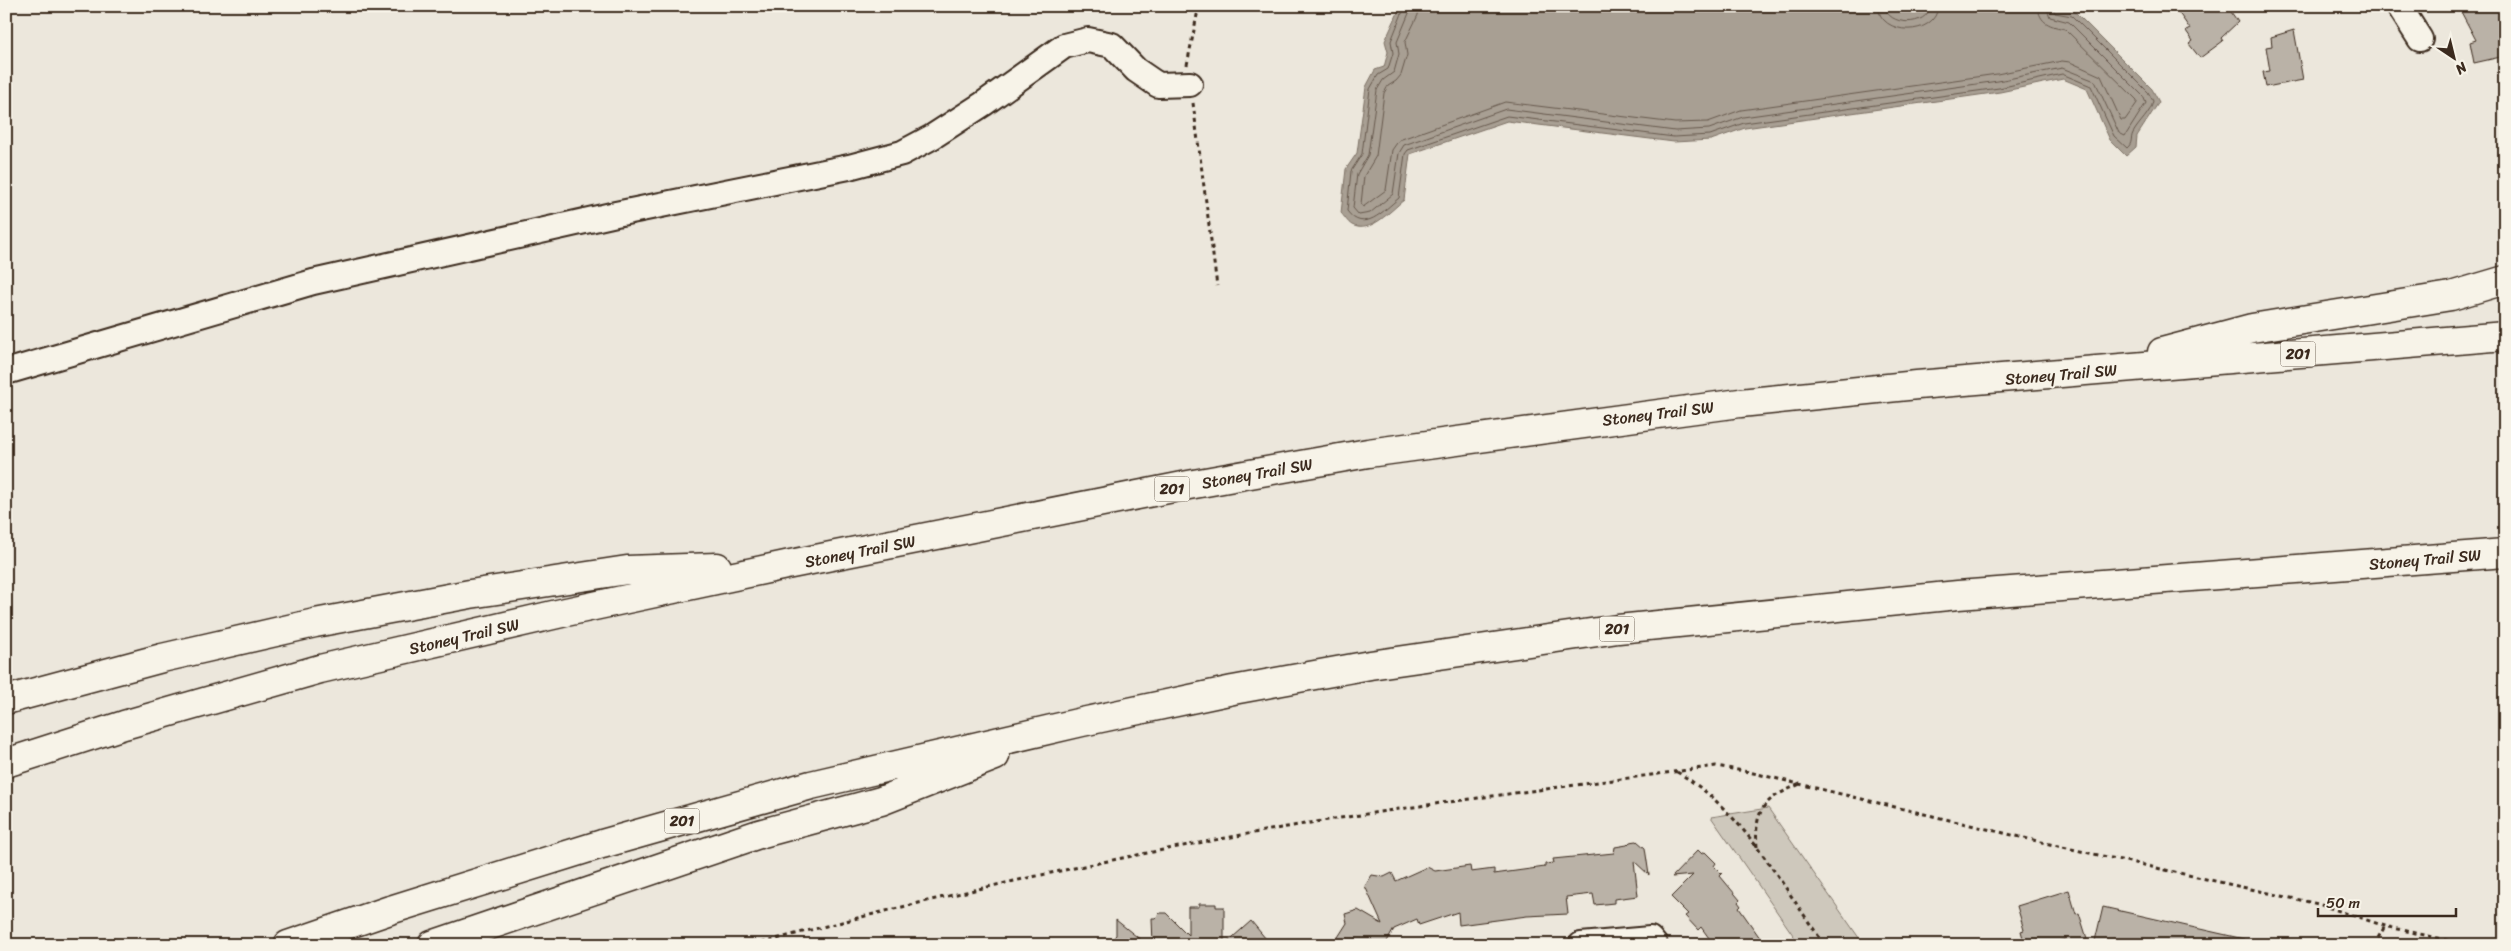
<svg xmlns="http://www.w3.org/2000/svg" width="2511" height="951" font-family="Sriracha,sans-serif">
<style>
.green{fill:#cec8bc;stroke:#84796d}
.water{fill:#a89f93;stroke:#7c7064}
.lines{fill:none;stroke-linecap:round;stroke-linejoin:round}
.shore{stroke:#67594d;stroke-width:1}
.building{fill:#bab2a7;stroke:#3b2a1e}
.minor-casing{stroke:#3b2a1e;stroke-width:28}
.highway-casing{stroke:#3b2a1e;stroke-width:31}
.path{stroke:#3b2a1e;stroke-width:3;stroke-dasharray:4 4;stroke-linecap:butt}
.minor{stroke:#f7f3e8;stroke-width:24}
.highway{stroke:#f7f3e8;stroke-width:28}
.labels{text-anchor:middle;stroke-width:4;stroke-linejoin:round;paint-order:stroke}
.shield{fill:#f7f3e8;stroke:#73665b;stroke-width:1}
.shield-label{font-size:15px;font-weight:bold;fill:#3b2a1e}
.street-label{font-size:16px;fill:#3b2a1e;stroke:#f7f3e8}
</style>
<rect width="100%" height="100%" fill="#ece7dc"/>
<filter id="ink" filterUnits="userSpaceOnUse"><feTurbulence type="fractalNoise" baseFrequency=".02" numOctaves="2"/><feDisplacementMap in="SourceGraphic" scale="10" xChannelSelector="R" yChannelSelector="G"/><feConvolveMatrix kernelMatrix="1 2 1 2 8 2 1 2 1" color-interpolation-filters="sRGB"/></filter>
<g filter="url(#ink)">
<path class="green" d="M1768 808 1864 945H1800L1711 817Z"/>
<path class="water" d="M1401 6H1873L1908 10 1942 6H2037L2074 11 2152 89 2159 102 2137 136 2136 147 2126 156 2110 140 2087 89 2063 79 2000 92 1745 128 1711 140 1674 142 1507 121 1410 154 1404 200C1391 210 1370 235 1352 225 1348 223 1344 216 1341 213L1346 169 1357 153 1366 87 1375 70 1384 67 1388 52 1385 41Z"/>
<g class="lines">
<path class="shore" d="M1405 6 1391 41 1393 53 1388 69 1378 75 1370 89 1362 154 1351 171 1347 211C1364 234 1383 211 1399 198L1405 154 1408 150 1507 116 1674 137 1710 135 1744 123 1999 88 2062 74 2091 86 2114 136 2127 148C2133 143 2130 139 2133 133 2139 122 2151 113 2153 101L2148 92 2072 16 2055 13 2052 6
M1412 6 1397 42 1399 54 1394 72 1383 80 1377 90 1368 155 1357 174 1353 208 1359 215 1370 213 1393 194 1399 153 1404 145 1506 109 1675 131 1709 129 1743 117 1998 81 2062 68 2095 81 2119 133 2125 136 2146 103 2143 96 2069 22 2050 17 2046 6
M1419 6 1418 15 1405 42 1407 55 1401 75 1396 81 1388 86 1384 93 1376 156 1364 176 1361 204 1363 207 1386 190 1392 150 1399 140 1505 102 1675 123 1708 122 1741 110 1997 74 2062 61 2070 62 2101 76 2121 120H2125L2137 103V100L2065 29C2051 26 2039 24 2038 6
M1878 6C1879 37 1937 37 1938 6
M1885 6C1886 27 1929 27 1930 6"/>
</g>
<path class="building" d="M2174 6H2227L2238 22 2221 38 2223 41 2200 58 2189 44 2193 41 2186 31 2190 29Z
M2458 6H2505V56L2474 63 2470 42 2476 40Z
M2294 30 2303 80 2266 87 2263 72 2270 71 2266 47 2272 46 2271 37Z
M1637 841 1645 848 1649 875 1634 861 1638 896 1614 899V903L1595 905 1593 894 1566 897 1568 914 1527 916 1459 925 1458 912 1419 925 1417 919 1394 929 1385 945H1333L1347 923 1345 914 1358 910 1382 924 1365 886 1372 875 1384 877 1392 873 1396 881 1427 867 1435 871 1470 866 1471 872 1494 869V874L1545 867V864L1554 863 1553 859 1614 853 1615 847 1627 845 1630 842Z
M1698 850 1702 854 1705 852 1716 863 1714 866 1722 874 1720 876 1740 900 1738 902 1741 906 1739 908 1765 945H1714L1701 927 1698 930 1685 916 1688 914 1671 897 1693 875 1672 877Z
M2069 890 2076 914 2079 913 2089 945H2067L2065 940 2050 945H2025L2021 931 2024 930 2017 906Z
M1199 904H1216V907H1224V945L1251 921 1271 945H1153L1152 918H1155L1160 913H1166L1188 935V907H1199Z
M2103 907 2244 939 2243 945H2094Z
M1116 920 1147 945H1108L1116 935Z"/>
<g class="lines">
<g class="minor-casing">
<path id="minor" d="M2399 6 2420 39
M6 372 313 282 616 214 849 167 902 153 932 137 983 104 1064 46 1088 40 1112 45 1136 70 1158 85 1190 84
M1581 945 1650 939 1655 945"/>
</g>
<g class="highway-casing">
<path id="highway" d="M2162 352 2252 328 2451 296 2505 280
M6 700 162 658 315 623 470 594 627 570 717 567
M6 763 124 725 320 669 566 612 786 565 1183 486 1368 453 1740 403 1917 385 2505 336
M288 945 390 910 602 844 811 785 1082 722 1233 690 1370 665 1618 629 1958 595 2505 553
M432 945 759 834 881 801 995 756"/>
</g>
<path class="path" d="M1187 65 1197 15 1204 6
M1193 103 1217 286
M1677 772C1743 810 1781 885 1825 945
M1757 847C1754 807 1765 799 1800 784
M754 945C939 895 1127 854 1316 822 1449 800 1583 785 1716 766L1749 772 2058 846 2318 904 2385 926 2468 945
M2374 945 2385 926"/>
<use href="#minor" class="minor"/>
<use href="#highway" class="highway"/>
</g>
</g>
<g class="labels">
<g class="shield">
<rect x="2280.5" y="341.5" width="35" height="25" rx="4"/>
<rect x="1154.5" y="476.5" width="35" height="25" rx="4"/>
<rect x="1599.5" y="616.5" width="35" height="25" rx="4"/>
<rect x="664.5" y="808.5" width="35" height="25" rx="4"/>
</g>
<g class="shield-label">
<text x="2298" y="359">201</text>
<text x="1172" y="494">201</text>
<text x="1617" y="634">201</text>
<text x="682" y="826">201</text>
</g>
<g class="street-label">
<text transform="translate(2061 374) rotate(-5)" y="6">Stoney Trail SW</text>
<text transform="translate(1658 413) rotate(-7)" y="6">Stoney Trail SW</text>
<text transform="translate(1257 473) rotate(-10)" y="6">Stoney Trail SW</text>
<text transform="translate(860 551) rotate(-11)" y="6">Stoney Trail SW</text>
<text transform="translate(2425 559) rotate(-5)" y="6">Stoney Trail SW</text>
<text transform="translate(464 636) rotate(-13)" y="6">Stoney Trail SW</text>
</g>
</g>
<rect width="2511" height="951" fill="none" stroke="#f7f3e8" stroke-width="25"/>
<rect x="12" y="12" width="2486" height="926" fill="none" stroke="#3b2a1e" stroke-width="2" filter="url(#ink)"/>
<g transform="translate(2454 58) rotate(145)" stroke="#f7f3e8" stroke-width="4" paint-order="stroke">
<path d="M0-4L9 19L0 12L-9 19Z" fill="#3b2a1e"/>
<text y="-8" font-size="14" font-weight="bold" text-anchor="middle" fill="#3b2a1e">N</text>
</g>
<path d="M2318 908v8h138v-8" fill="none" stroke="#3b2a1e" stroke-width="2.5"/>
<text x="2326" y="908" font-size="15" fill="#3b2a1e" stroke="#f7f3e8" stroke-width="4" paint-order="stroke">50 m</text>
</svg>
